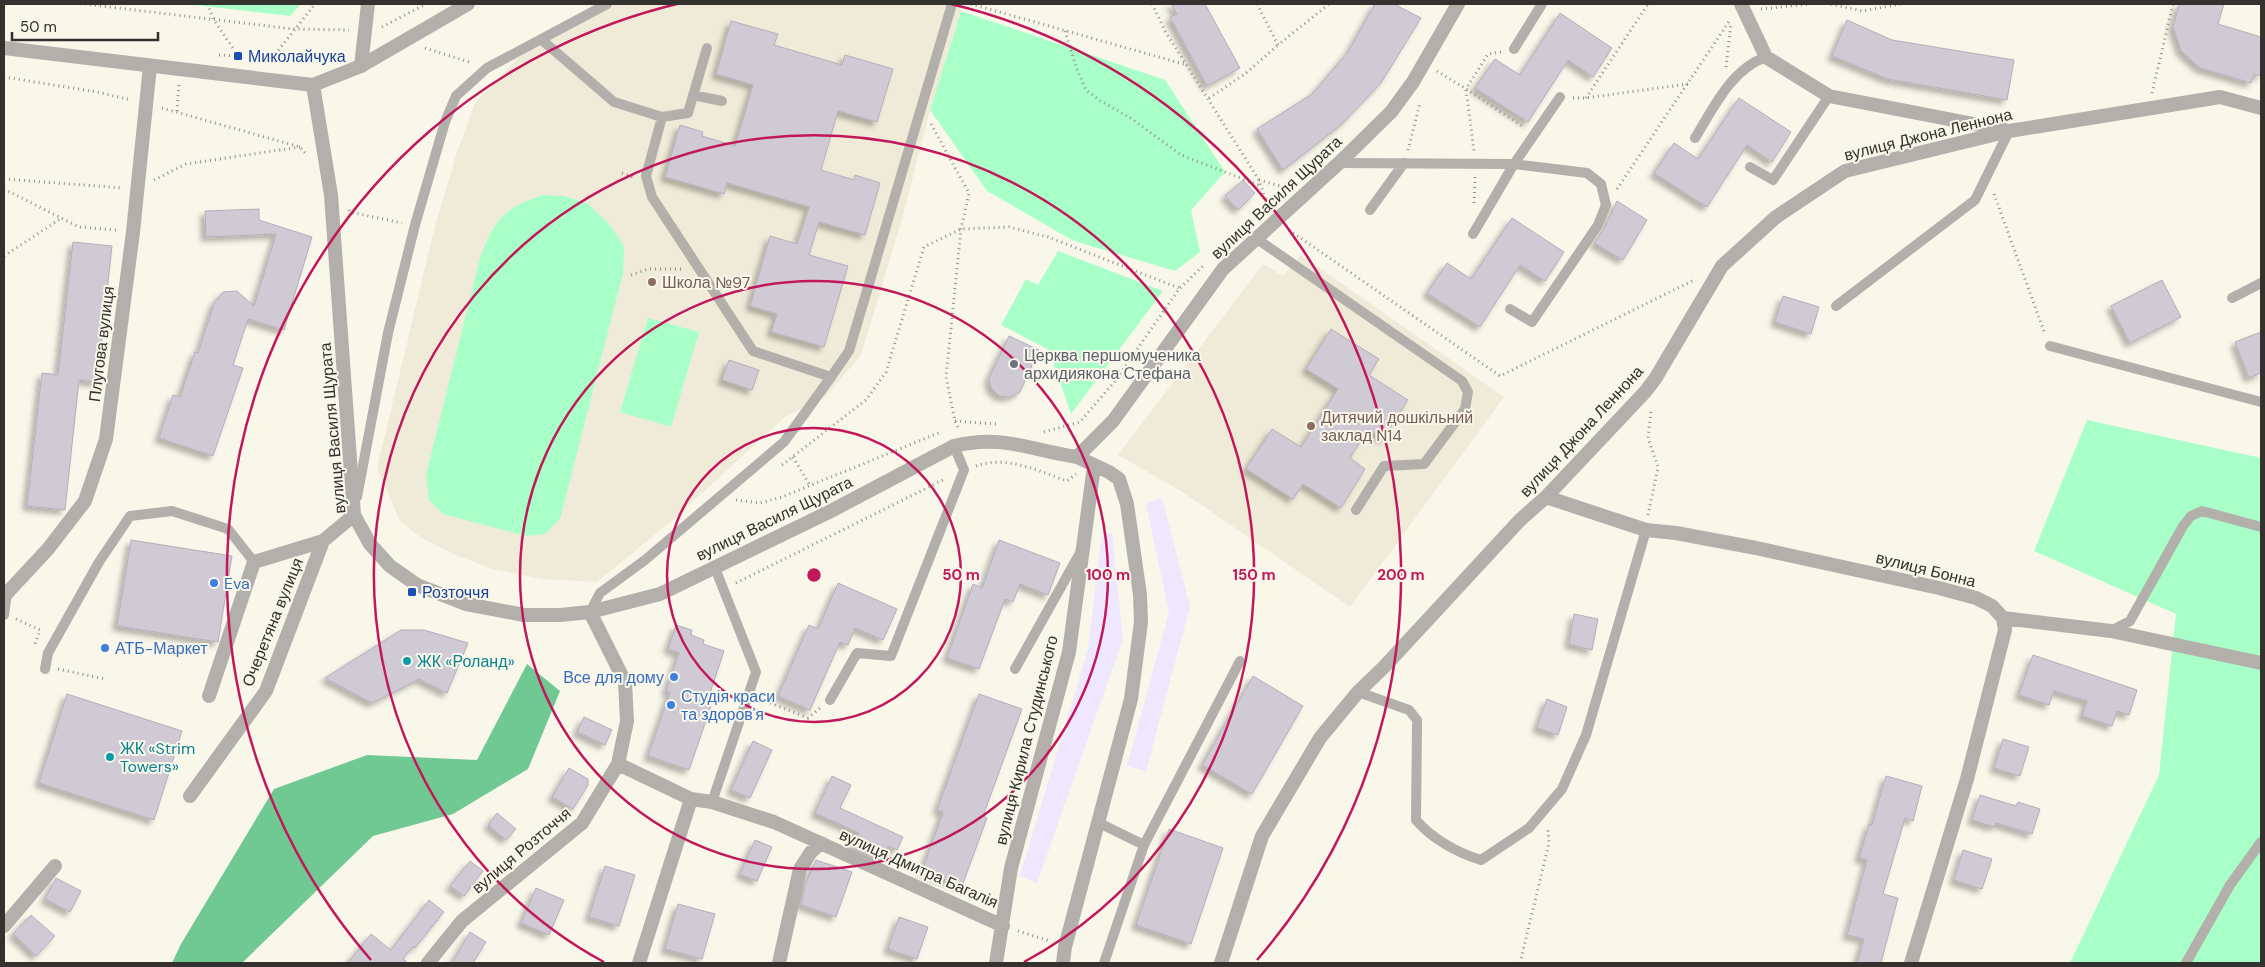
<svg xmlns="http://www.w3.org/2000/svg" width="2265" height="967" font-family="'DM Sans',sans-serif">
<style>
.built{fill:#f0ebd8}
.industrial{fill:#efe7fd}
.green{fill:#a9ffc8}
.forest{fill:#70c993}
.building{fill:#d0cad5;stroke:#b3aeb9;filter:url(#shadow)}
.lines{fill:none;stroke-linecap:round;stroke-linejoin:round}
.path{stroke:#918f87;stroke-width:3;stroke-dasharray:1 4;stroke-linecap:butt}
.service{stroke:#b3afab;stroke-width:10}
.minor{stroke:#b3afab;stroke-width:14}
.tertiary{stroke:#b3afab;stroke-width:14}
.ring{fill:none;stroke:#c2185b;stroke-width:2.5}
.transit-dot{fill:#1a4fb4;stroke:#f9f6ea;stroke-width:2}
.education-dot{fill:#8d6e63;stroke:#f9f6ea;stroke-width:2}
.worship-dot{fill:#6b7280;stroke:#f9f6ea;stroke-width:2}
.shop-dot{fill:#3f7fe0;stroke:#f9f6ea;stroke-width:2}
.culture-dot{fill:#0f9aa8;stroke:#f9f6ea;stroke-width:2}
.labels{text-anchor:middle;stroke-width:4;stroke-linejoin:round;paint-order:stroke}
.transit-label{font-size:16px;fill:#164399;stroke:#f9f6ea;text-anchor:start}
.street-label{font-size:16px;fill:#33322e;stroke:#f9f6ea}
.education-label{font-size:16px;fill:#785e54;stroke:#f9f6ea;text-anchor:start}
.worship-label{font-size:16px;fill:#5b616d;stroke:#f9f6ea;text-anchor:start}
.shop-label{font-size:16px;fill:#366cbe;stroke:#f9f6ea;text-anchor:start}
.culture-label{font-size:16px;fill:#0d838f;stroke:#f9f6ea;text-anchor:start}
.centre{fill:#c2185b;stroke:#f9f6ea;stroke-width:2.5}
.ring-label{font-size:15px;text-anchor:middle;font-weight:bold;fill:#c2185b;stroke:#f9f6ea;stroke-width:4;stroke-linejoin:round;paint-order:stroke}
</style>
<defs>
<filter id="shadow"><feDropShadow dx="-4.5" dy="4.5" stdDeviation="2.5" flood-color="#0004"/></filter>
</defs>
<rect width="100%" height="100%" fill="#f9f6ea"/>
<path class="built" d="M616 4H963L930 110 903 216 861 355 825 397 785 417 675 518 597 582 543 579 492 569 456 555 420 537 400 521 377 468 434 230 456 155 475 103 518 58Z
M1301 255 1504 397 1350 607 1181 491 1118 455 1263 264 1283 276Z"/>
<path class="industrial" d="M1162 498 1190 606 1146 771 1127 766 1169 612 1146 504Z
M1102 532 1112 534 1123 639 1037 883 1020 876 1088 649Z"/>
<path class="green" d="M186 4H301L290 16Z
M961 11 1165 80 1225 172 1191 210 1200 252 1175 271 1074 241 987 191 930 110Z
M543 195 564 196 588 204 610 225 624 246 623 273 560 519 545 534 526 536 443 514 429 500 426 475 480 258C494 220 504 208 543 195Z
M1058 251 1163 291 1071 414 1049 350 1001 325 1026 279 1038 285Z
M648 318 699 332 671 427 620 412Z
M2087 420 2261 458V963H2070L2159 775 2176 614 2034 551Z"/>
<path class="forest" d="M527 664 560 691 528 769 453 814 373 836 242 963H172L181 944 274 789 367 755 477 760Z"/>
<path class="building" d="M1171 4H1205L1240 68 1207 86 1170 17 1177 14Z
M1375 4H1394L1421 18 1381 83 1342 124 1283 170 1257 129 1312 94 1348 52Z
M2179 4H2224L2218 24 2261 37V76L2254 74 2251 83 2200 68 2181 51 2173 27Z
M1560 13 1612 48 1593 77 1568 60 1528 122 1475 88 1495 59 1520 75Z
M1847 20 1892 40 2014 60 2007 100 1888 79 1832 56Z
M731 21 778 34 774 45 842 65 845 55 893 69 877 122 838 111 821 170 854 180 855 175 880 183 865 235 819 222 809 255 848 266 824 347 771 332 777 314 750 306 770 236 797 244 809 207 727 183 724 194 665 177 680 125 703 132 702 136 735 146 753 85 716 74Z
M1739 98 1791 132 1772 162 1747 145 1707 207 1654 173 1674 143 1698 159Z
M1243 180 1255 193 1238 210 1225 196Z
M1617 201 1647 220 1623 260 1594 243 1604 229Z
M259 209V220L312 237 284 330 248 319 233 365 243 368 213 456 159 438 173 395 180 397 195 352 198 353 214 303 223 292 237 291 254 306 276 234 206 237 205 211Z
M1512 218 1564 252 1545 281 1520 265 1480 327 1427 293 1447 263 1471 279Z
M73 242 112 246 97 382 79 380 65 510 27 506 42 373 58 375Z
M2162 280 2181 317 2130 343 2111 306Z
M1783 296 1819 307 1811 334 1775 322Z
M1331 329 1379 359 1369 375 1408 400 1383 439 1368 429 1350 458 1365 469 1341 508 1303 484 1293 499 1246 469 1272 429 1301 447 1338 389 1306 369Z
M2261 332V373L2249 378 2235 342Z
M1009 336 1039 350 1020 392 1010 397 999 396 991 388 989 378Z
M729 360 759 370 752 390 722 380Z
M131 540 232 556 218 642 117 626Z
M999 540 1060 563 1048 595 1020 584 1013 602 1005 599 979 669 947 658 973 584 982 588Z
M838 583 897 609 883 640 855 628 848 645 840 642 810 710 778 696 809 625 818 629Z
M1574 614 1598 619 1592 650 1569 644Z
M676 625 692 630 691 635 704 640 703 644 724 651 706 705 711 706 689 770 648 756 670 692 666 691 679 653 668 649Z
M401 630H424L468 643 447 693 419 679 372 703 325 678Z
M2033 655 2137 690 2129 715 2117 711 2112 726 2082 716 2087 701 2054 691 2049 705 2019 695Z
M1253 676 1303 706 1252 794 1202 765Z
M67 694 182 731 154 820 39 783Z
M979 694 1022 709 983 816 987 818 962 886 922 871 943 812 937 810Z
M1547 699 1567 707 1558 735 1537 728Z
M584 717 612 730 605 745 577 732Z
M2003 739 2029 747 2020 776 1994 768Z
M753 741 772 750 750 798 731 790Z
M569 768 588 779V785L573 809 552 797Z
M832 776 851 785 840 808 903 837 897 850 888 846 881 861 852 848 859 833 815 813Z
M1886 776 1922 786 1913 821 1905 818 1883 894 1898 898 1881 963H1857L1864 939 1847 935 1867 860 1859 858 1869 824 1872 825Z
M1980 795 2016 806 2018 802 2040 809 2032 834 1996 823 1994 827 1972 820Z
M497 813 516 829 506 840 488 825Z
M1169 829 1223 848 1191 944 1136 925Z
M755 840 772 847 757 881 740 874Z
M1963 850 1992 859 1982 889 1954 880Z
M816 860 852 872 836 917 801 905 805 885Z
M470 861 483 871 464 896 450 886Z
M605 866 635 875 619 926 589 917Z
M56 878 81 891 70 912 45 899Z
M536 888 564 900 549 935 521 923Z
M429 900 444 912 415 948 413 946 403 959 408 963H348L371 934 391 950Z
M678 904 715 914 702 959 665 949Z
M31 915 55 936 36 956 13 934Z
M899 917 928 927 917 959 888 949Z
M470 932 486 942 473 963H452Z"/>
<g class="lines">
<path class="path" d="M85 4 293 29 349 30
M207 4 214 20 238 56
M971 4 1187 65
M1152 4 1165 31 1259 180 1268 207
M1257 4 1278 45 1329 4
M1831 4 1862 11 1901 4
M1761 9 1810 4
M382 27 426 4
M1065 31 1076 67 1086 90 1099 100 1129 117 1181 155 1261 186
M425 48 472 63
M1501 52 1488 54 1466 89 1524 127
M219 55 238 56
M269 62 315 4
M1726 67 1731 23
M1437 71 1466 89 1474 151
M4 77 97 92 131 100
M2152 93 2173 4
M1209 98 1245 74 1278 45
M1573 98H1585L1688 84
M1586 98 1648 4
M162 108 300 147 307 155
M177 111 179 85
M931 124 969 193 961 229 946 377 955 421 959 429
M1408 150 1420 103
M622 173 633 177
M4 179 123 188
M154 180 186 164 300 147
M1259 180 1287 188
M4 189 79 227 116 230
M1617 189 1730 20
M1994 194 2045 334
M1474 203 1475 177
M349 210 350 212 402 223
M1289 230 1500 376 1694 280
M4 256 60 219
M631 275 648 269H682
M955 421 996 424
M1044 432 1080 422 1115 381 1179 289 1204 265
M793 457 809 484
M782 465 866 400 886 372 924 247 961 229 1009 227 1048 237 1179 288
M976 466C1006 455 1039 471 1067 481L1076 474
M736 500 760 503 782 497 941 432
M1648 515 1658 467 1648 438 1651 411
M736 583 945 479
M16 619 40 630 35 644
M58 669 105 679
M761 699 808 718 820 708
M1018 931 1050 941
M1520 963 1549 843 1548 828"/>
<path class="service" d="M542 40 614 102 662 117 646 176 652 197 753 351 831 377 849 351 952 4
M1514 49 1542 4
M693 95 722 101
M662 117 688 113 707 48
M1695 138C1713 109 1731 69 1766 57
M1339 163 1514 164 1560 97
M1750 167 1773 180 1829 96
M1370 210 1404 163
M1473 234 1514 164 1587 173 1601 184 1606 205 1598 225 1532 322 1510 309
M1257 239 1462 381 1468 392 1465 409 1424 464 1384 466 1356 510
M2232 298 2261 283
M1836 306 1975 200 2009 131
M2050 346 2261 402
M357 497 388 333 415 225 445 122 456 96 487 68 607 4
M590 612 600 593 645 560 784 442 831 377
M4 615 7 593
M2111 631 2130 621 2183 526 2191 516 2202 511 2261 527
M45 669 48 653 99 562 130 516 172 511 228 529 254 562
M1015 669 1080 553
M1358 692 1409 710 1417 720V726L1416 820C1432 839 1458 853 1481 860L1529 828 1562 789 1586 735 1646 530
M830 700 857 653 891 656 964 470 954 446
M712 802 756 672 715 568
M1097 822 1144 845
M1104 963 1144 845 1240 661
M2186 963 2230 885 2261 842"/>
<path class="minor" d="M1741 4 1766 57 1829 96 2005 130
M361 66 368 4
M313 85 331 195 354 515 370 544 390 566 417 585 466 604 524 615H560L590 612 660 594 829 512 954 446C1002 434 1030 450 1077 457L1113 421 1223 269 1339 163 1391 112 1413 82 1458 4
M1546 497 1646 530 1676 533 1756 548 1939 588 1976 598 1992 606 2003 618 2005 630 1967 779 1911 963
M4 592 7 593 48 549 85 501 106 439 133 232 150 66
M2003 618 2111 631 2261 663
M209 696 254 562 323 541
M618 764 691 799 712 802 774 822 1003 926
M190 796 266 691 323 541 354 515
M4 926 55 866
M428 963 462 921 582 823 618 764 627 721 625 682 590 612
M639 963 691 799
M779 963 800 869 811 852 821 843
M996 963 1011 868 1069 652 1094 466
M1063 963 1065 947 1131 699 1141 622 1140 595 1127 504 1119 479 1109 472 1077 457
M1221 963 1262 836 1320 738 1358 692 1384 667 1520 520 1546 497 1645 392 1655 379 1722 266 1776 217 1845 171 2009 131 2220 97 2261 108"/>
<path class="tertiary" d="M4 48 313 85 361 66 468 4"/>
</g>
<g class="ring">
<circle cx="814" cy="575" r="147"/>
<circle cx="814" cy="575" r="294"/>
<path d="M604 962A440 440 0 1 1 1024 962"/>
<path d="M371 960A587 587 0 0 1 677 4M951 4A587 587 0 0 1 1257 960"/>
</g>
<g class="transit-dot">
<rect x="233" y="51" width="10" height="10" rx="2.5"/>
<rect x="407" y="587" width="10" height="10" rx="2.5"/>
</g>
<g class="education-dot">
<circle cx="652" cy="282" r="5"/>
<circle cx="1311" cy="426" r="5"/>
</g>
<circle class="worship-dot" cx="1014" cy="364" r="5"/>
<g class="shop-dot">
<circle cx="214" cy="583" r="5"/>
<circle cx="105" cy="648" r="5"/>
<circle cx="674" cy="677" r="5"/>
<circle cx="671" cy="705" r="5"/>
</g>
<g class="culture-dot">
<circle cx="407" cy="661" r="5"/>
<circle cx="110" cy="757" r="5"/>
</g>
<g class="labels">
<g class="transit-label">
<text x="248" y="62">Миколайчука</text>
<text x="422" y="598">Розточчя</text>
</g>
<g class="street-label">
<text transform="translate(1928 134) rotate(-14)" y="6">вулиця Джона Леннона</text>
<text transform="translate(1276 197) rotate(-43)" y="6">вулиця Василя Щурата</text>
<text transform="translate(101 344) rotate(-83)" y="6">Плугова вулиця</text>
<text transform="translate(332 428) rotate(-95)" y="6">вулиця Василя Щурата</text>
<text transform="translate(1581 431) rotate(-47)" y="6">вулиця Джона Леннона</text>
<text transform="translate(774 518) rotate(-26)" y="6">вулиця Василя Щурата</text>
<text transform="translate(1926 569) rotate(14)" y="6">вулиця Бонна</text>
<text transform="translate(272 622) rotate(-68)" y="6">Очеретяна вулиця</text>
<text transform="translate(1026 740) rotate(-76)" y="6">вулиця Кирила Студинського</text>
<text transform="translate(521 850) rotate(-40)" y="6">вулиця Розточчя</text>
<text transform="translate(919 868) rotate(24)" y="6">вулиця Дмитра Багалія</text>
</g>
<g class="education-label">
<text x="662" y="288">Школа №97</text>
<text x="1321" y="423">Дитячий дошкільний<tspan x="1321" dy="18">заклад N14</tspan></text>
</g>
<g class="worship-label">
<text x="1024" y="361">Церква першомученика<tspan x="1024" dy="18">архидиякона Стефана</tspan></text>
</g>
<g class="shop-label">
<text x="224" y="589">Eva</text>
<text x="115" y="654">АТБ-Маркет</text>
<text x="664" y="683" text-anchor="end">Все для дому</text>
<text x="681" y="702">Студія краси<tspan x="681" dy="18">та здоров'я</tspan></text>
</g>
<g class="culture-label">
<text x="417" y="667">ЖК «Роланд»</text>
<text x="120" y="754">ЖК «Strim<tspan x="120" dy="18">Towers»</tspan></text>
</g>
</g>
<circle cx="814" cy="575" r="8" class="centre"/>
<g class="ring-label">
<text x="961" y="580">50 m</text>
<text x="1108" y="580">100 m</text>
<text x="1254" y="580">150 m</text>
<text x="1401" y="580">200 m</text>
</g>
<rect width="2265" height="967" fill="none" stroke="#33322e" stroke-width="10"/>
<path d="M12 32v8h146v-8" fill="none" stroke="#33322e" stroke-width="2.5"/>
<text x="20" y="32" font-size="15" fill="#33322e" stroke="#f9f6ea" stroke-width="4" paint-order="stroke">50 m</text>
</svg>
